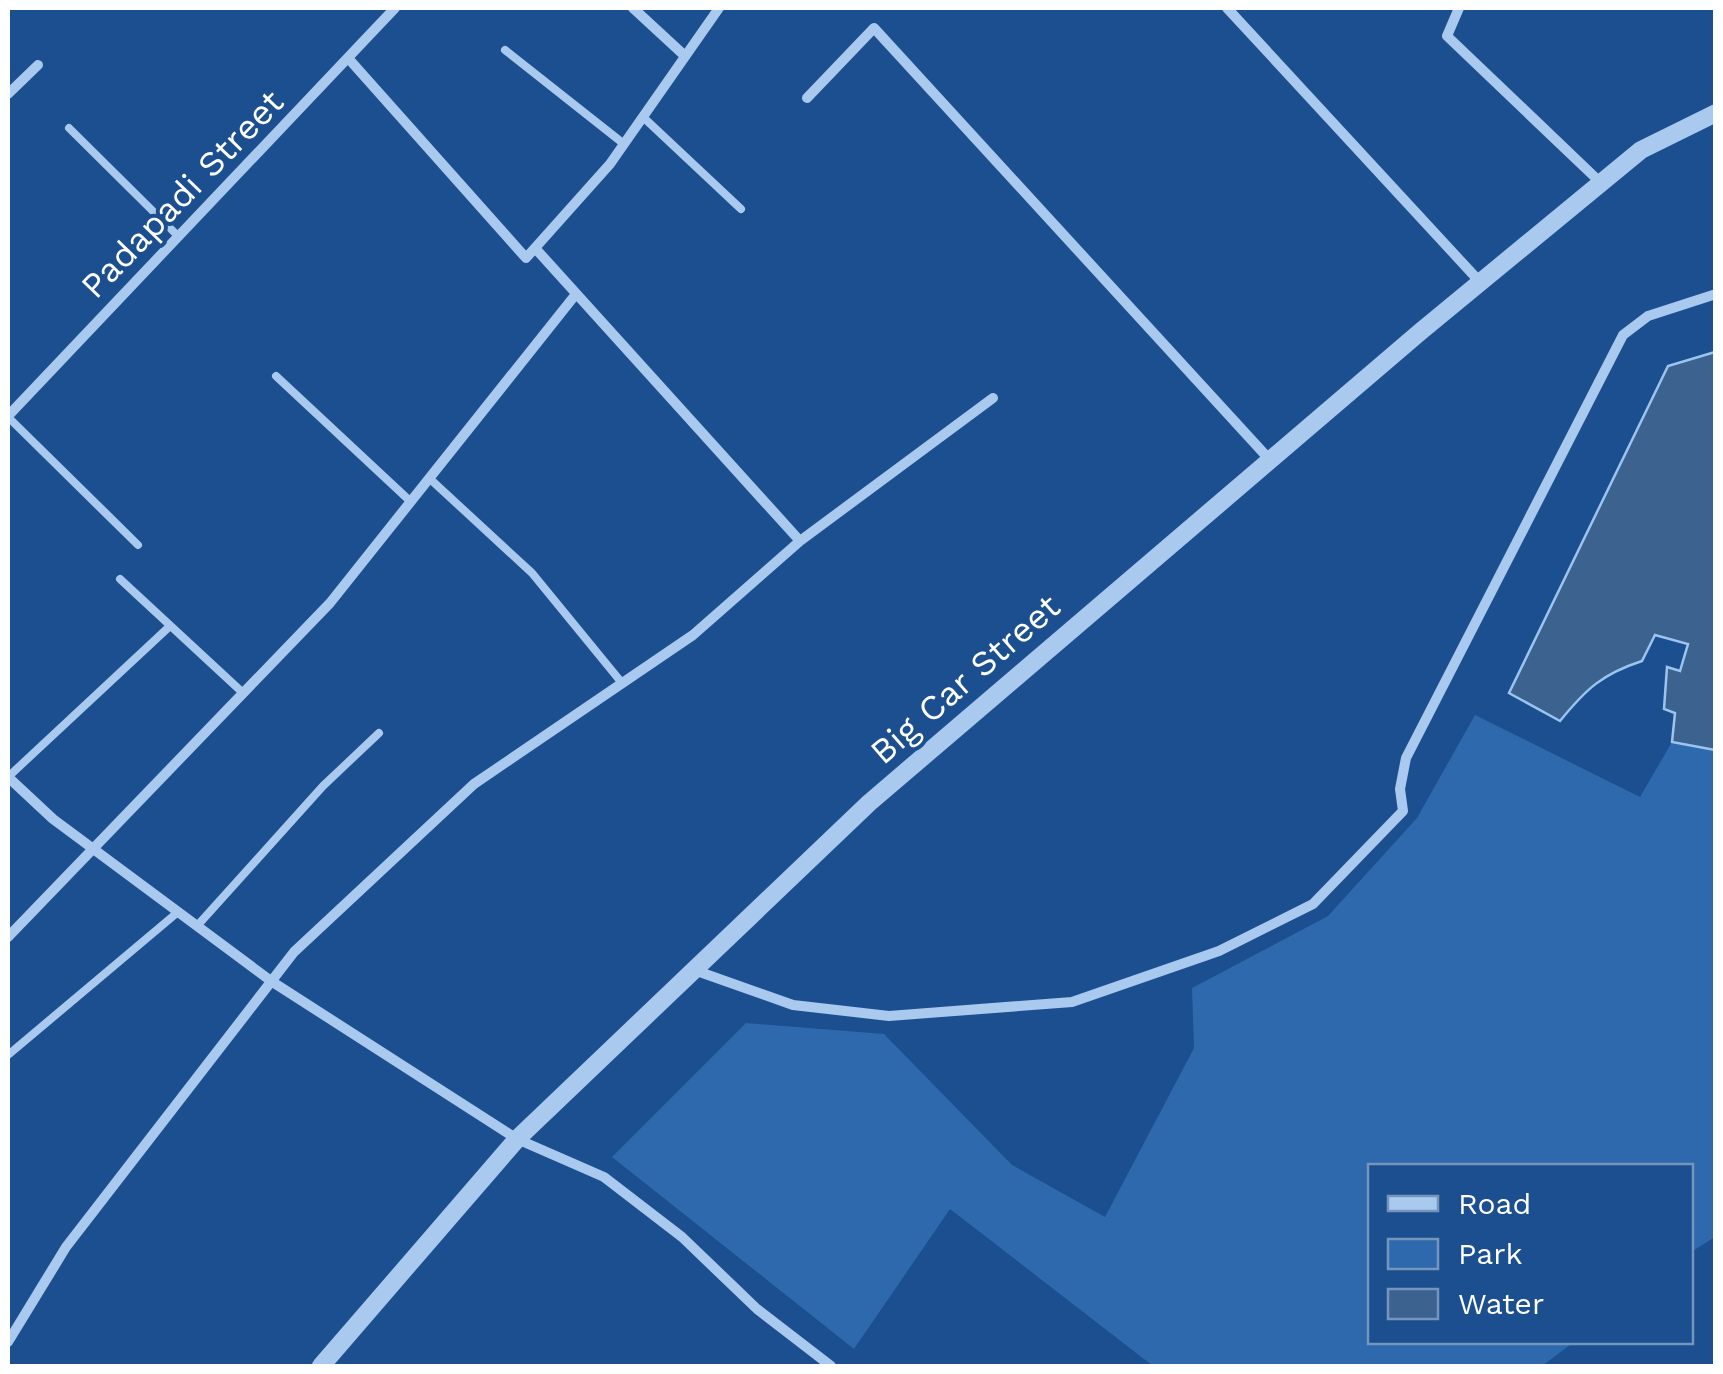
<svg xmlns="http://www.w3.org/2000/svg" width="1723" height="1374" font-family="'Work Sans',sans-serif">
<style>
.green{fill:#2e69ad}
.water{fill:#3c6290;stroke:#9cc4f0;stroke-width:2.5}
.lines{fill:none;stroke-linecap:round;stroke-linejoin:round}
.service{stroke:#a9c9ee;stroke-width:8}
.minor{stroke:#a9c9ee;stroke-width:10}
.tertiary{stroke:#a9c9ee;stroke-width:18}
.labels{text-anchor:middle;stroke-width:8;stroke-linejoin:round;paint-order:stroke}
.street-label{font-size:35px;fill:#fff;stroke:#1b4f8f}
</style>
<rect width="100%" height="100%" fill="#1b4f8f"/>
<path class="green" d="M1475 715 1640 797 1672 742 1715 750V1237L1691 1252 1690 1166H1370V1342H1574L1542 1366H1153L950 1209 854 1349 612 1157 746 1023 884 1034 1012 1165 1105 1217 1194 1048 1192 988 1328 916 1417 818Z"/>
<path class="water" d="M1715 352V750L1672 742 1675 713 1664 709 1667 667 1680 671 1688 644 1655 635 1642 661C1602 674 1586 689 1560 721L1509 693 1668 366Z"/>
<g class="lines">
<path class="service" d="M505 50 624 144
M643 117 741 209
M69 128 179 237
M276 376 410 501
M8 417 138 545
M429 478 532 573 622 683
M120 579 242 692
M8 777 170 626
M197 926 323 786 379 733
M8 1055 178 912"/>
<path class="minor" d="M633 8 685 56
M1227 8 1480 282
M1459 8 1447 36 1601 183
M348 58 526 258 610 164 719 8
M8 94 38 65
M807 98 874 28 1270 460
M8 416 395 8
M800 541 993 398
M8 777 53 819 271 981 517 1139 604 1177 682 1237 757 1309 831 1366
M8 937 330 603 576 294
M694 970 793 1005 889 1016 1072 1002 1219 951 1313 904 1403 811 1400 789 1406 758 1623 335 1648 316 1716 294
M8 1342 66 1247 294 952 474 784 693 635 800 541 535 248"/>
<path class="tertiary" d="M321 1366 517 1139 869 803 1420 332 1641 150 1716 113"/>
</g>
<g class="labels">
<g class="street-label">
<text transform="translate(182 194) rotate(-46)" y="12">Padapadi Street</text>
<text transform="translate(965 679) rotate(-41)" y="12">Big Car Street</text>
</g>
</g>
<rect width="1723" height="1374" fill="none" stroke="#ffffff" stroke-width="20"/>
<rect x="1368" y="1164" width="325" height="180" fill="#1b4f8f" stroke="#7695bc" stroke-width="2.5"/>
<rect x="1388" y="1196" width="50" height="15" fill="#a9c9ee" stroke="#7695bc" stroke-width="2.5"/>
<text x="1458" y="1214" font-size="30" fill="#ffffff">Road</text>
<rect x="1388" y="1239" width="50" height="30" fill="#2e69ad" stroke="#7695bc" stroke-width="2.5"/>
<text x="1458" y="1264" font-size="30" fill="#ffffff">Park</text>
<rect x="1388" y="1289" width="50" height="30" fill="#3c6290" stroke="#7695bc" stroke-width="2.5"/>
<text x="1458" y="1314" font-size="30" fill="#ffffff">Water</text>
</svg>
